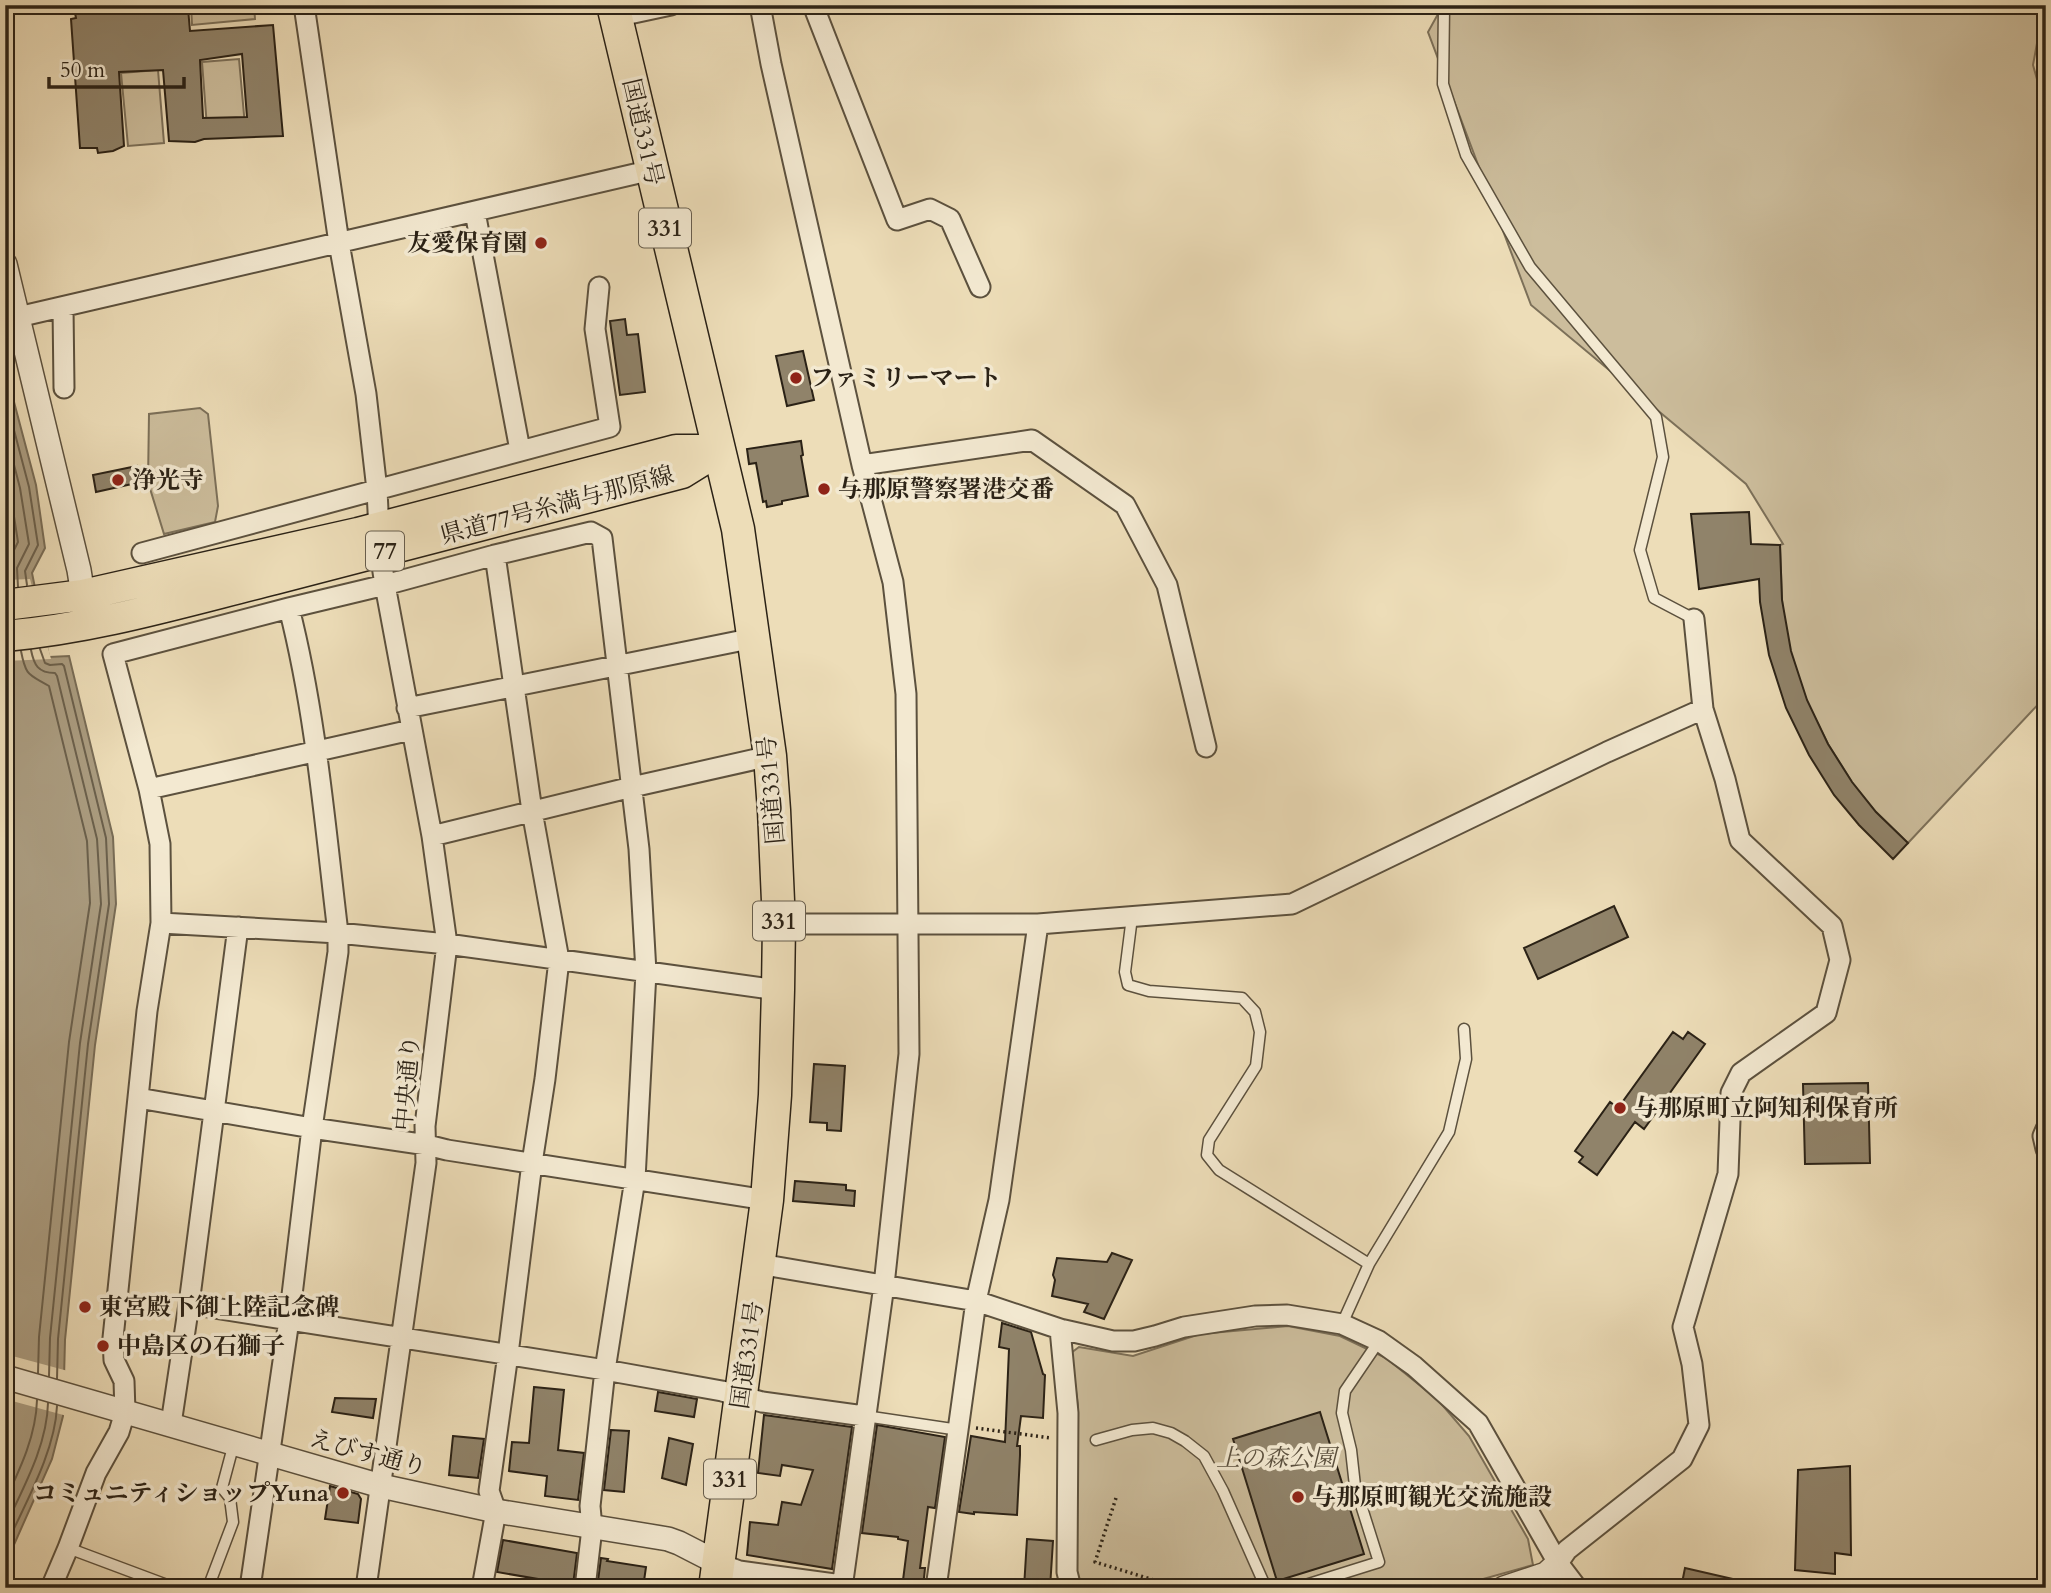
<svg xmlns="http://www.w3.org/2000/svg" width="2051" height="1593" font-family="Cardo,'Noto Serif JP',serif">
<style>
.green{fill:#ccbd9c;stroke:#7c7059;stroke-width:2}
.water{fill:#ab9d81;stroke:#786c56;stroke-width:2}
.pier{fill:#edddb8}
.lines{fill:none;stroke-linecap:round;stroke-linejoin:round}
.shore{stroke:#6b604c;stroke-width:2}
.building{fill:#90836a;stroke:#2b2216;stroke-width:2;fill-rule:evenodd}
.service-casing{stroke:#5c513e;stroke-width:13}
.minor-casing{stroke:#5c513e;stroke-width:23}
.tertiary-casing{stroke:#5c513e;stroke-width:26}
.primary-casing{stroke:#2b2216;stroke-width:33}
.trunk-casing{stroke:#2b2216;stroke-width:35}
.path{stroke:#2b2216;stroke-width:3.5;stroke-dasharray:2 3.5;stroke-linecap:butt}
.service{stroke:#f3e9d1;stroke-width:10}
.minor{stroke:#f3e9d1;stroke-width:19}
.tertiary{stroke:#f3e9d1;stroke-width:23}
.primary{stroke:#edddb8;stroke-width:30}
.trunk{stroke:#edddb8;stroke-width:32}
.poi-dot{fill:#8f2418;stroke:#f3e9d1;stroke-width:2.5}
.labels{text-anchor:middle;stroke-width:7;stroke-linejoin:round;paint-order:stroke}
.shield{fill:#f3e9d1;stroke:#675e4e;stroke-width:2}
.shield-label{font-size:23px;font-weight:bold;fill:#2b2216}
.street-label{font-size:24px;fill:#2b2216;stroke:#f3e9d1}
.poi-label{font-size:24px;font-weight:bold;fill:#2b2216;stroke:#f3e9d1;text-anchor:start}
.park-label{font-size:24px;font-style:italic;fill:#5b503e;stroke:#f3e9d1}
</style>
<rect width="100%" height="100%" fill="#edddb8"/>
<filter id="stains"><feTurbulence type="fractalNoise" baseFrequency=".00286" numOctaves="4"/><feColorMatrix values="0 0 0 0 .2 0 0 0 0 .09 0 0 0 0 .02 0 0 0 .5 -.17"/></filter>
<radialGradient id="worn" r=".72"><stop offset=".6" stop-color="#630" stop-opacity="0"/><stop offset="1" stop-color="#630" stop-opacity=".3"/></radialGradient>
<path class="green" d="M191 5H254L255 19 192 25Z
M1443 5H2044L2033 65 2046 111V696L1908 843 1876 812 1852 782 1828 744 1787 662 1782 600 1780 545 1783 544 1746 484 1531 305 1428 32Z
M239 59 245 126 207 127 202 62Z
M158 70 164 143 128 146 121 73Z
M200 408 208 414 218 506 215 522 164 534 148 482 149 414Z
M1288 1326 1340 1336 1386 1358 1438 1400 1469 1436 1528 1539 1533 1565 1451 1588H1080L1075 1569 1078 1406 1071 1353 1079 1347 1133 1356 1200 1334Z"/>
<path class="water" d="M5 368 36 485 45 548 32 573 49 657 69 656 113 837 116 904 95 1045 65 1340 63 1416 52 1459 5 1565Z"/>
<path class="pier" d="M30 579 51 659 5 661V580Z
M5 1354 68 1371 67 1416 5 1399Z"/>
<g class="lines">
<path class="shore" d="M5 396 29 487 38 545 25 571 27 585
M5 430 20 488 29 544 17 568 18 587
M5 472 10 491 18 542 6 566 8 588
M40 649 45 663 50 665 62 664 64 666 106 838 109 904 88 1044 58 1339 57 1379
M31 650C34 665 38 673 55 673L57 676 97 839 101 904 80 1043 50 1338 49 1376
M21 651C26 677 29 674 49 686L87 841 90 903 69 1042 39 1337 38 1373
M5 1501C20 1469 36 1436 37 1400
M5 1527C23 1488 47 1446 48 1403
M5 1548C24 1505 55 1453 57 1406"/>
</g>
<path class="building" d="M141 7 142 12 188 8 190 31 273 25 283 136 204 139 195 142 169 141 163 70 119 72 124 146 113 151 98 153 97 148H80L71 19 76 18 75 13ZM242 54 247 117 203 118 200 60Z
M625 319 627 335 638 334 645 392 620 395 610 321Z
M803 351 814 400 787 406 776 356Z
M801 441 803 455 801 456 808 496 782 501V504L767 507 766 501 763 502 756 463 749 464 747 449Z
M137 466 141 482 96 492 93 475Z
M1749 512 1751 544 1780 545 1782 600 1791 651 1807 700 1828 744 1852 782 1876 812 1908 843 1893 859 1859 825 1834 795 1809 755 1786 708 1769 655 1760 602 1759 579 1699 589 1691 514Z
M1614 906 1628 937 1538 979 1524 948Z
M1673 1032 1683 1039 1688 1032 1705 1044 1644 1129 1635 1122 1597 1175 1579 1162 1583 1157 1575 1151 1610 1102 1618 1108Z
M814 1064 845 1066 841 1131 827 1130V1123L810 1122Z
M1868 1083 1870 1163 1805 1164 1803 1084Z
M795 1181 846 1185V1190L855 1191 854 1206 793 1201Z
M1112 1253 1132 1260 1104 1319 1084 1312 1088 1304 1052 1296 1055 1280 1053 1275 1057 1258 1107 1262Z
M1002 1323 1031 1332 1043 1374 1045 1375 1043 1418 1021 1416 1017 1446H1020V1455L1017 1515 974 1512V1514L959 1512 971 1436 1005 1442 1009 1349 999 1347Z
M534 1387 564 1390 558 1450 584 1453 578 1500 545 1496 547 1476 509 1471 512 1442 529 1443Z
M658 1392 697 1399 694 1417 655 1411Z
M335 1398 376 1399 373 1418 332 1412Z
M1320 1412 1364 1554 1277 1581 1233 1439Z
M764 1415 852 1427 832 1569 747 1555 750 1522 778 1525 782 1502 801 1505 813 1470 782 1465 780 1476 758 1473Z
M877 1425 945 1437 935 1508 928 1507 920 1568H925L923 1588H902L908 1541 898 1539V1537L862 1533Z
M611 1430 629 1431 624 1492 604 1490Z
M453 1436 484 1439 478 1478 449 1475Z
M669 1438 693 1444 686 1485 662 1478Z
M1850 1466 1851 1555 1835 1553V1574L1795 1570 1798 1470Z
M330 1486 358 1494 361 1499 358 1523 325 1519Z
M1027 1539 1053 1541 1050 1588H1024Z
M503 1540 577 1553 573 1585 497 1572Z
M601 1558 608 1559 607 1561 646 1567 643 1588H597Z
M1685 1568 1746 1582 1745 1588H1681Z"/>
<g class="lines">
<g class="service-casing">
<path id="service" d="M1446 5 1444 8 1443 84 1466 155 1530 267 1656 417 1663 457 1640 550 1654 598 1694 619
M5 7 43 5
M1132 917 1125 972 1128 985 1149 991 1242 998 1255 1012 1260 1032 1256 1066 1209 1140 1207 1155 1219 1170 1369 1264 1342 1324
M1369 1264 1449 1132 1466 1059 1464 1029
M865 1416 959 1430
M1096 1440 1132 1430 1153 1428 1171 1433 1185 1441 1204 1456 1223 1491 1266 1588
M68 1548 175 1588
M208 1588 233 1522 230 1498 222 1488 234 1443
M1296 1588 1379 1562 1355 1486 1351 1450 1342 1413 1345 1391 1379 1341
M1362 1588 1367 1586 1369 1588"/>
</g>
<g class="minor-casing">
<path id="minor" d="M304 5 339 243 366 394 377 490 380 552 385 585 432 836 447 944 425 1126 426 1163 366 1588
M760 5 771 64 862 465 893 582 906 694 909 1054 884 1285 842 1588
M813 5 897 220 930 209 950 219 980 287
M615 17 671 5
M475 212 520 450
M63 307 64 388
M18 317 652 170
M862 465 1032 440 1125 505 1167 585 1206 747
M142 553 610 427 595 329 599 287
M407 708 754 638
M149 789 411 730
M432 836 632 787 770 756
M161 923 338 933 447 944 778 990
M779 924H1038L1292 904 1607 752 1703 709
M138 1098 312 1128 427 1145 447 1150 767 1200
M2046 1129 2043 1136 2046 1149
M759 1264 976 1301 1060 1329 1113 1341H1134L1155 1336 1184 1327 1255 1316 1287 1315 1342 1324 1379 1341 1414 1366 1478 1423 1558 1563 1577 1588
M189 1304 605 1370 722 1391 762 1402 864 1416
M1060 1329 1068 1413 1067 1572 1071 1588
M171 1424 189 1304 238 927
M718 1563 739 1571 842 1585
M1558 1563 1567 1550 1682 1459 1699 1425 1692 1364 1683 1327 1728 1174 1731 1093 1741 1073 1826 1013 1840 960 1832 926 1740 840 1725 779 1703 709 1694 619
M51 1588 68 1548 96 1473 119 1432 125 1412 124 1381 114 1360 113 1338 147 1011 161 923 160 844 149 789 113 654 289 608 385 585 495 555 591 532 602 538 639 849 646 972 635 1179 605 1370 590 1506 592 1528 585 1588
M250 1588 289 1320 312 1128 338 952V933C325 825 316 714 289 608
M482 1588 496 1511 489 1491 508 1354 532 1163 545 1079 559 960 532 811 495 555
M936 1588 976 1301 999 1200 1038 924"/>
</g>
<g class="tertiary-casing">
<path id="tertiary" d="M5 264 79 570 85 608
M5 1377 381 1486 496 1511 668 1539 679 1543 718 1563
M1504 1588 1546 1574 1558 1563"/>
</g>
<g class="primary-casing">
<path id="primary" d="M5 605 83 595 358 533 676 450H718
M5 636C97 628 186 601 275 579 411 544 546 508 682 473L719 450"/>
</g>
<g class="trunk-casing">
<path id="trunk" d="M613 5 738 529 770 756 774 810 779 924 778 990 775 1095 767 1200 715 1588"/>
</g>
<path class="path" d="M976 1428 1051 1438
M1116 1498 1095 1562 1180 1588"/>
<use href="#service" class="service"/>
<use href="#minor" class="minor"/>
<use href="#tertiary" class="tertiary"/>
<use href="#primary" class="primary"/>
<use href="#trunk" class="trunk"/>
</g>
<g class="poi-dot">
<circle cx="541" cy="243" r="7"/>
<circle cx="796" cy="378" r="7"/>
<circle cx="118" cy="480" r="7"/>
<circle cx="824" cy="489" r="7"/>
<circle cx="1620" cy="1108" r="7"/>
<circle cx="85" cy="1307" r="7"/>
<circle cx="103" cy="1346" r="7"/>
<circle cx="343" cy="1493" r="7"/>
<circle cx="1298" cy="1497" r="7"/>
</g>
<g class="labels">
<g class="shield">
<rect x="639" y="208.5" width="52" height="39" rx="5"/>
<rect x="366" y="531.5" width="38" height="39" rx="5"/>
<rect x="753" y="901.5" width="52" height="39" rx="5"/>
<rect x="704" y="1459.5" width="52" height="39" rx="5"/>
</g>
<g class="shield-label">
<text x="665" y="236">331</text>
<text x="385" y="559">77</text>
<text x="779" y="929">331</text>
<text x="730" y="1487">331</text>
</g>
<g class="street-label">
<text transform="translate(643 132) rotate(77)" y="8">国道331号</text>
<text transform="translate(557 505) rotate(-15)" y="8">県道77号糸満与那原線</text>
<text transform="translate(771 790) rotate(-95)" y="8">国道331号</text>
<text transform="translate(407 1083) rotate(-85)" y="8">中央通り</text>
<text transform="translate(747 1355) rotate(-82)" y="8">国道331号</text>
<text transform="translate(368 1453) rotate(15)" y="8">えびす通り</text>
</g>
<g class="poi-label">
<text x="527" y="251" text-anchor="end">友愛保育園</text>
<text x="810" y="386">ファミリーマート</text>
<text x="132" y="488">浄光寺</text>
<text x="838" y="497">与那原警察署港交番</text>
<text x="1634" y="1116">与那原町立阿知利保育所</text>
<text x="99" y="1315">東宮殿下御上陸記念碑</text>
<text x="117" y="1354">中島区の石獅子</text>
<text x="329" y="1501" text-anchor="end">コミュニティショップYuna</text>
<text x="1312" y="1505">与那原町観光交流施設</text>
</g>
<g class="park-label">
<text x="1276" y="1466">上の森公園</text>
</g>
</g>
<rect width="2051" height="1593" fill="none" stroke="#edddb8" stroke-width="28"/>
<rect x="7" y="7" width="2037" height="1579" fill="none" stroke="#2b2216" stroke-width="3.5"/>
<rect x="14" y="14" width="2023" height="1565" fill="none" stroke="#2b2216" stroke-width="2"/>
<path d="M49 77v10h135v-10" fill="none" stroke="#2b2216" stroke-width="3.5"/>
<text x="60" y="77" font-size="21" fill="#2b2216" stroke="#f3e9d1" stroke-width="5" paint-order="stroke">50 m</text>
<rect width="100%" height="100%" filter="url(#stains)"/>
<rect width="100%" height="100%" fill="url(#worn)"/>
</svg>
